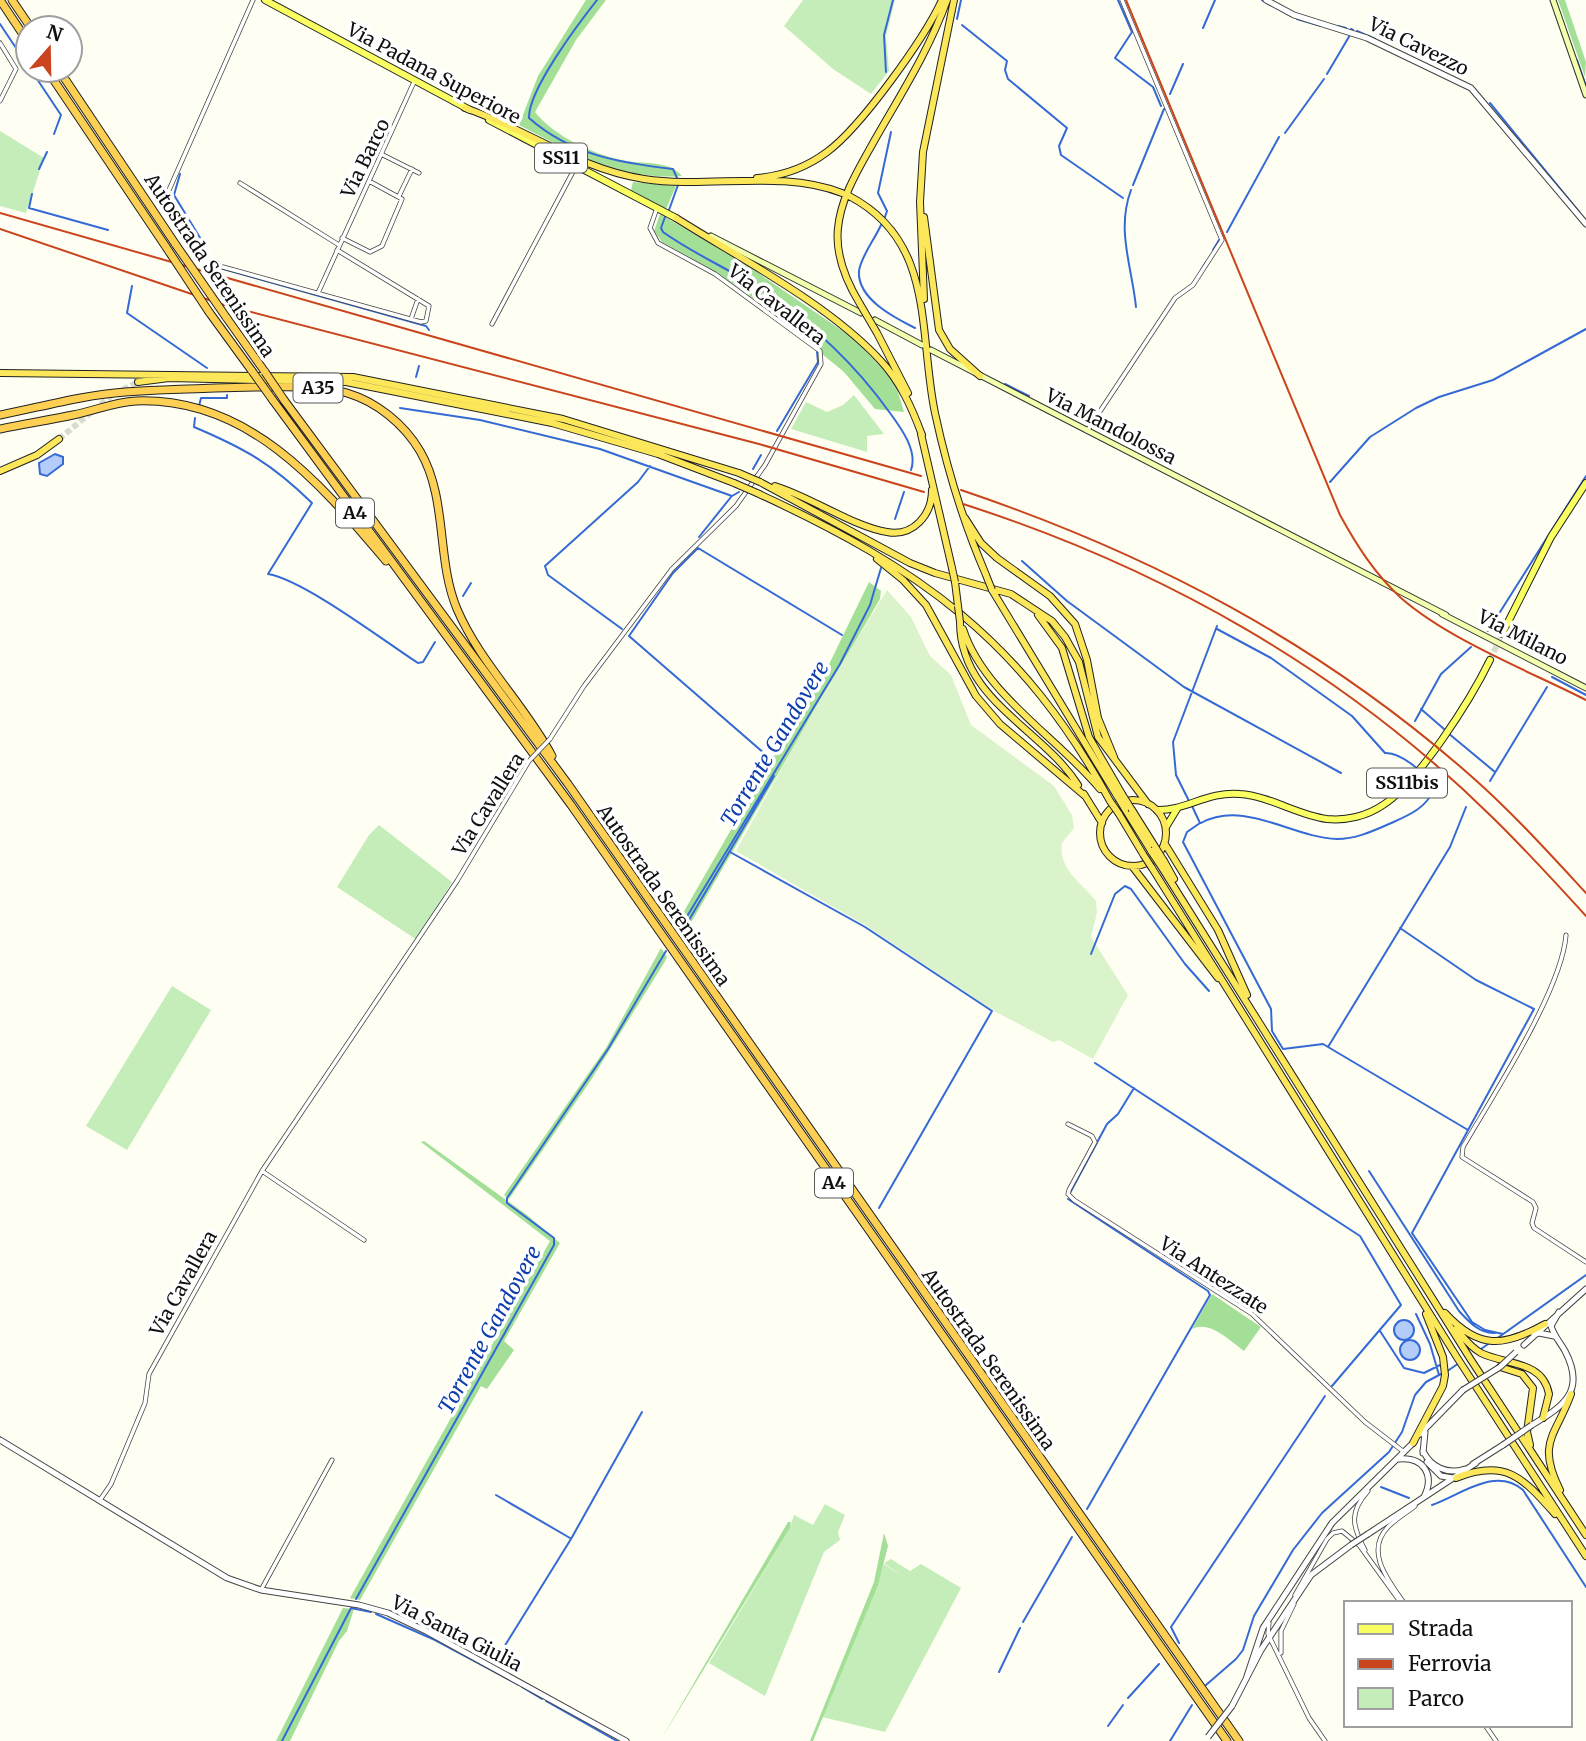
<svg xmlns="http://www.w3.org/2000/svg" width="1586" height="1741" font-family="Merriweather,serif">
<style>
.green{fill:#c5edb9}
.forest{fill:#a3df97}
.pitch{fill:#daf3cb}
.water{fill:#b3ccfa;stroke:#356ad6;stroke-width:2}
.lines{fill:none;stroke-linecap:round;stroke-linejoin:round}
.stream{stroke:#356ad6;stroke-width:2}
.primary-tunnel{stroke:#dadbd0;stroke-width:6;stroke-dasharray:6 3;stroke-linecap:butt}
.trunk-tunnel{stroke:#dadbd0;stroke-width:6;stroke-dasharray:6 3;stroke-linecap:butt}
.minor-casing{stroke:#434343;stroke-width:5}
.tertiary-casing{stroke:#434343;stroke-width:7}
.secondary-casing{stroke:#323232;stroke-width:7}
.primary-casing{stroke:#212121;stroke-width:8}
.trunk-casing{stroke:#212121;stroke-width:8}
.motorway-casing{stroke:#212121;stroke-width:9}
.minor{stroke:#fff;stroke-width:3.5}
.tertiary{stroke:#fff;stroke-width:5}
.secondary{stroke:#f2ffad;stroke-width:5}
.primary{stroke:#faff62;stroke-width:6}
.trunk{stroke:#fce75a;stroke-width:6}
.motorway{stroke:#fdcf53;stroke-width:7}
.rail{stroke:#ca441d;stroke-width:2}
.minor-bridge-casing{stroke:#434343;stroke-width:5;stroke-linecap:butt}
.tertiary-bridge-casing{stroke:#434343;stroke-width:7;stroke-linecap:butt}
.trunk-bridge-casing{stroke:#212121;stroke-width:8;stroke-linecap:butt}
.motorway-bridge-casing{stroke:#212121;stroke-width:9;stroke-linecap:butt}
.minor-bridge{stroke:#fff;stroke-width:3.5}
.tertiary-bridge{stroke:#fff;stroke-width:5}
.trunk-bridge{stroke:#fce75a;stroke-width:6}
.motorway-bridge{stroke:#fdcf53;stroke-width:7}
.labels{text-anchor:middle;stroke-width:7;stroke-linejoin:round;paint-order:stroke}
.shield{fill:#fff;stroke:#585858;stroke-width:2}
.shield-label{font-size:18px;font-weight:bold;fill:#101010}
.street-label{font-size:19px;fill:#101010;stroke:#fff}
.water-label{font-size:21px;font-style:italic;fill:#0f3dab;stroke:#fff}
</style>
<rect width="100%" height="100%" fill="#fefff2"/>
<path class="green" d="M803 0H895L886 36 889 71 871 94 833 69 784 26Z
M0 131 44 158 26 213 0 206Z
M854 395 884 434 867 436V452L791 429 806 402 827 412 843 405Z
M379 825 452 882 417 940 337 887 369 835Z
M172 986 211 1010 127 1150 86 1126Z
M825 1504 845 1515 838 1532 840 1540 824 1552 765 1696 709 1663 790 1528 794 1515 813 1525Z
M891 1559 910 1571 921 1564 961 1588 885 1732 822 1717 884 1564 904 1577 884 1563Z"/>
<path class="forest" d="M586 0H606L576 40 535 112C554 136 591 153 621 160 641 165 668 159 682 176 621 181 571 152 519 125L538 76Z
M1558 0H1565L1586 62 1585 77Z
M633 182 676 186 666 209 631 190Z
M660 214 742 262 853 338 895 382 904 412 875 409 844 372 816 349 814 341 717 273 662 242 654 231Z
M869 582 881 591 880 599 686 931 679 920 774 755 819 685Z
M661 948 667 957 664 963 591 1080 509 1199 504 1195 606 1048Z
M424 1141 527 1215 560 1243 504 1341 514 1350 487 1389 481 1386 360 1600 350 1598 550 1241 421 1142Z
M1212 1294 1261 1327 1244 1351C1230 1341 1210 1320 1192 1329Z
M788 1522H791L790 1528 660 1741Z
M884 1533 888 1546 878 1585 813 1741H810L874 1582Z
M343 1608 354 1609 347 1631 339 1641 290 1741H276Z"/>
<path class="pitch" d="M887 590 911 617 930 656 951 675 971 725 1054 786 1072 815 1074 828 1062 843C1058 870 1082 883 1096 901L1097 913 1091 937 1128 995 1093 1059 1059 1040 1053 1042 994 1011 865 925 736 851 820 699Z"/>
<path class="water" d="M55 454 63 457V464L47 476 40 474 39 463Z
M1394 1330a10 10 0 1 1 20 0a10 10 0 1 1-20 0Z
M1400 1350a10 10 0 1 1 20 0a10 10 0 1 1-20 0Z"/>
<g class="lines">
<path class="stream" d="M597 0C579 23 528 90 529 118 571 155 620 163 673 169L677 178
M1118 0 1132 32 1115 58 1153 87 1161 106
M1262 0 1291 16
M957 19 961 0
M1297 19 1321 26
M0 24 28 66
M962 25 1007 61 1005 70 1008 79 1067 128 1059 146 1061 155 1123 198
M1338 26 1346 28
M1203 28 1215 0
M1351 29 1353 30
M1357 31 1375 39
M1577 60 1586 86
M31 70 61 115 54 134
M886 72 884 35 893 0
M1327 74 1350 35
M1170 94 1183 64
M1490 103 1580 213
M1285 133 1324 79
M39 169 47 152
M180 174 174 195 205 246
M1133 185 1164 109
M1131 190C1116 230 1132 267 1136 307
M32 194 29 208 108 230
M669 210 678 185
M665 217 661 228 663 232C695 255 732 270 764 292 814 325 855 364 890 413 901 428 918 451 911 470
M885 217 887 211 878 193 891 132
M881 225C875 239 861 256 859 271 857 299 895 318 915 328
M1227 232 1279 137
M1213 250 1219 240
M216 267 426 326 429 330
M1201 270 1206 262
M132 286 127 313 207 368
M416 377 419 366
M1005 384 1029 396
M199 406 201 398H227V395
M400 408 480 420 600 449 732 496 739 492
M195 418 194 427C246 449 272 464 312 503L268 574C304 580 384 641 418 663L423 662 435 642
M777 431 818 362 817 352
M753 469 761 455
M1330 482 1370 437 1416 408 1439 397 1493 380 1586 329
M895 519 904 492
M699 537 731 497
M1022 561 1067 601 1184 687 1341 773
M463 596 471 583
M622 629 548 575 545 566 638 482 650 466
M1488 631 1586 476
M629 636 673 573 698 548 842 635
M629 636 765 754 772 767
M1552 677 1586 695
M1421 709 1444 729
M1415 721 1441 674 1471 647
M1448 733 1495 772
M1490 781 1547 687
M1189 801 1176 775 1173 742 1217 626
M1192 806 1200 823 1187 832 1183 842 1271 1009 1272 1031 1283 1049 1323 1044 1468 1130
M1201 823C1244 799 1293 838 1337 839 1356 839 1373 831 1389 824 1407 816 1426 809 1434 789 1428 774 1400 752 1385 753L1352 716 1271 658 1217 629
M730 852 865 927 992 1011 879 1208
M686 925 774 776
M680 928 840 664 870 605 881 568
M1400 928 1476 980 1534 1009 1412 1233 1472 1322 1485 1330 1503 1334
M1091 954 1115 894 1125 886 1131 889 1185 964 1209 991
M1328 1047 1450 847 1466 807
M1095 1063 1360 1236 1401 1305 1332 1386
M1369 1171 1459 1311C1469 1322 1480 1334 1495 1333
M1070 1193 1107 1124 1118 1114 1134 1088
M1068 1199 1208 1291 1210 1295 1087 1509
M1416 1314 1430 1344 1439 1375
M1380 1331 1404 1368 1424 1373 1440 1365
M1499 1337 1586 1275
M1481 1349 1491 1342
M1446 1372 1459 1363
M1381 1487 1409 1498
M496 1495 570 1538
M1432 1505C1461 1495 1495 1466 1523 1490L1586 1587
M356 1599 554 1245V1238L507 1203V1198L608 1049 666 951
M376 1614 435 1640 519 1685
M1023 1622 1072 1537
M1179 1643 1171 1627 1325 1396
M496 1660 571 1539 642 1412
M999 1672 1020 1628
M1206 1685 1236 1659 1243 1650 1254 1616 1293 1550 1322 1513 1389 1452 1402 1432 1415 1395 1426 1382 1441 1374
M522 1687 542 1699
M1128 1698 1159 1664
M546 1701 617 1741
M1108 1726 1123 1705
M282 1741 351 1608 371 1612
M1170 1741 1192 1705"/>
<path class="primary-tunnel" d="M1490 660 1502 634"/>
<path class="trunk-tunnel" d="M59 439 111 396 138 382"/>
<g class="minor-casing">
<path id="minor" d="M0 43 16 69 0 101
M383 155 419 173
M240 183 339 245
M169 190 253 0
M399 196 412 169
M342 238 370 252 382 246 402 199 369 181
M223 267 421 322 426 321 429 306 337 250
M318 293 414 82
M411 319 418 299
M492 324 576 166
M1087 431 1175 298 1193 285 1222 240 1122 0
M550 739 584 686 672 569 736 506 765 465 821 364 820 351 715 274 658 243 650 228 657 208
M1566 935C1562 990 1492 1097 1463 1147L1462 1157 1533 1202 1536 1208 1532 1223 1534 1228 1586 1262
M1068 1124 1092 1136 1095 1142 1069 1190 1068 1194 1074 1200 1252 1314 1365 1422 1404 1452
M262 1171 364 1240
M100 1500 111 1484 145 1403 149 1374 262 1171 457 881 529 761
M1365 1550C1352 1526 1349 1512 1368 1491
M261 1590 332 1460
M1295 1595 1327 1539 1333 1533 1342 1531 1359 1545 1401 1603
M1404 1603C1389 1581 1364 1552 1388 1527 1396 1519 1406 1513 1415 1506
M1269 1623 1268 1634 1309 1718 1325 1741
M1281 1653V1631L1294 1604
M1485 1725 1496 1741"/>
</g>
<g class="tertiary-casing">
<path id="tertiary" d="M1266 0 1294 15 1367 38 1471 88 1586 224
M1534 1335 1539 1333 1554 1336
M1524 1345 1586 1289
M1532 1425C1564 1406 1586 1391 1565 1351 1560 1342 1554 1336 1551 1326L1559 1312
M1420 1434 1463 1390
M0 1440 227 1578 261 1590 359 1605 388 1613 426 1631 626 1741
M1423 1451C1431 1467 1447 1475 1465 1469
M1423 1453 1425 1432
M1399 1459C1424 1457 1435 1475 1424 1497
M1427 1462 1441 1476 1453 1478
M1473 1464 1503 1445
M1368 1534 1476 1463
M1246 1679 1263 1628 1332 1523 1414 1442
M1232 1706 1261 1650 1311 1575 1351 1545"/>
</g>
<g class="secondary-casing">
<path id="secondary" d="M1553 0 1586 95
M711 236 861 313
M875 320 922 345
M931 350 1446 615
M1442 614 1586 688"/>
</g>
<g class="primary-casing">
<path id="primary" d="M265 0 470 110
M489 120 676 218
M1502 634 1551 537 1586 483
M1157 810C1185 811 1208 791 1240 794 1270 796 1297 815 1327 819 1346 821 1367 816 1383 805 1419 782 1471 699 1490 660
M1166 827 1177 809"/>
</g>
<g class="trunk-casing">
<path id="trunk" d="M465 108C527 129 578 169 644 179 709 189 780 169 842 193
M757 178C782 176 807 167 827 152 861 127 924 39 942 0
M849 196C936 241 918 332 935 413 947 469 963 522 986 575
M924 217 939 330 950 349 980 376
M676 218C741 259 828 304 880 360 900 381 912 408 922 435
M924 299 920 202 923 152 954 0
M860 304C846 281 835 255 838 228 841 197 858 170 873 143 899 97 929 51 947 0
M877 333 908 393
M0 373 353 377 563 419 739 473
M138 382 169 378 346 382 552 423 658 454 734 483
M921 434 952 568
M0 471 37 455 59 439
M760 482 910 563 935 573 1011 594 1052 621 1065 637 1079 662 1098 737 1148 804
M775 486C811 497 854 527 887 532 913 537 932 515 932 490
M757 493C920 568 1022 640 1110 801
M965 518 981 543 997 558 1050 596 1075 624 1087 660 1098 718 1114 757
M877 559 903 580 926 605 976 696 1000 724 1085 796
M955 582 958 606
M992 590 1117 796
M1038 615 1062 648 1089 737 1122 794
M960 622C960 700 1042 728 1078 785
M963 629C984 694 1056 736 1100 789
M1084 794 1102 823
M1100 833a33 33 0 1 1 66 0a33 33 0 1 1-66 0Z
M1125 809 1151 851
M1132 810 1154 845
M1119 814 1143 854
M1165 844 1218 930 1247 995
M1164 861 1174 879
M1159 863 1471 1360 1586 1535
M1132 866 1218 978
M1152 868 1458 1359 1586 1556
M1445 1313C1479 1350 1504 1347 1545 1324
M1456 1329C1464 1338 1470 1347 1481 1353 1505 1365 1543 1360 1549 1394L1543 1418
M1500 1367 1522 1374 1533 1388 1527 1432 1530 1445
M1413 1443 1443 1386 1445 1375 1443 1357 1426 1314
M1456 1478C1506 1458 1523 1478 1555 1514
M1560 1490C1536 1442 1556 1436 1571 1394"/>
</g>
<g class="motorway-casing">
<path id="motorway" d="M0 0 28 42
M12 0 31 28
M47 70 166 247
M59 70 176 245
M209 312 252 371
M226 317 265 372
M272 399 571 805 1227 1741
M284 400 568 784 1239 1741
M0 415C41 407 83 395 125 392 169 389 213 388 257 387 287 387 318 385 347 393 377 402 404 424 420 451 448 499 436 559 457 609 480 663 525 705 552 756
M0 429C24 424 49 420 73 415 94 411 114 402 136 401 248 397 320 483 386 561"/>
</g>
<use href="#minor" class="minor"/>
<use href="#tertiary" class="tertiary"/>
<use href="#secondary" class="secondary"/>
<use href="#primary" class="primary"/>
<use href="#trunk" class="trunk"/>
<use href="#motorway" class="motorway"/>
<path class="rail" d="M1126 0 1340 515C1357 546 1375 574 1401 598 1449 640 1529 671 1586 700
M0 213 921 476
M0 229 224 305 759 444 924 492
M961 490C1151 554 1320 643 1471 776 1512 812 1549 853 1586 893
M963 504C1160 567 1343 670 1491 816 1524 848 1555 882 1586 916"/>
<g class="minor-bridge-casing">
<path id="minor-bridge" d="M529 761 550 739"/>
</g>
<g class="tertiary-bridge-casing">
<path id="tertiary-bridge" d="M1463 1390 1500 1367 1516 1352
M1503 1445 1532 1425
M1351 1545 1368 1534
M1208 1737 1232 1706"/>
</g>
<g class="trunk-bridge-casing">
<path id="trunk-bridge" d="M860 304 877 333
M739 473 760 482
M734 483 757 493
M952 568 955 582
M986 575 992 590
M958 606 960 622
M1122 794 1132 810
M1117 796 1125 809
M1110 801 1119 814
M1154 845 1164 861
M1151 851 1159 863
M1143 854 1152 868"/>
</g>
<g class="motorway-bridge-casing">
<path id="motorway-bridge" d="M176 245 226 317
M166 247 209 312
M252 371 272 399
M265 372 284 400"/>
</g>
<use href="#minor-bridge" class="minor-bridge"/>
<use href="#tertiary-bridge" class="tertiary-bridge"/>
<use href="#trunk-bridge" class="trunk-bridge"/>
<use href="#motorway-bridge" class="motorway-bridge"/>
</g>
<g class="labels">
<g class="shield">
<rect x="535" y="143.5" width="52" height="29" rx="5"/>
<rect x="293.5" y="373.5" width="49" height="29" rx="5"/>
<rect x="336" y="498.5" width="38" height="29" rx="5"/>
<rect x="1367" y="768.5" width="80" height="29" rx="5"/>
<rect x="815" y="1168.5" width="38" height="29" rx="5"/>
</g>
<g class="shield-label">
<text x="561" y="164">SS11</text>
<text x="318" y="394">A35</text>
<text x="355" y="519">A4</text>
<text x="1407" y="789">SS11bis</text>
<text x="834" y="1189">A4</text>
</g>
<g class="street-label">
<text transform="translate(1419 46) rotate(26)" y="7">Via Cavezzo</text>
<text transform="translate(434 73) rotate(28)" y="7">Via Padana Superiore</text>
<text transform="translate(365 158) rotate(-64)" y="7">Via Barco</text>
<text transform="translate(210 265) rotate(56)" y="7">Autostrada Serenissima</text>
<text transform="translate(777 304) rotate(38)" y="7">Via Cavallera</text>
<text transform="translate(1111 426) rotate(27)" y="7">Via Mandolossa</text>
<text transform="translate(1523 637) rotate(27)" y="7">Via Milano</text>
<text transform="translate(488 804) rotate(-58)" y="7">Via Cavallera</text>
<text transform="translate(664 895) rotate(55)" y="7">Autostrada Serenissima</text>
<text transform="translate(1214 1275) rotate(33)" y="7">Via Antezzate</text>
<text transform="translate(183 1283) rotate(-61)" y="7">Via Cavallera</text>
<text transform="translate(989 1359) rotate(55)" y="7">Autostrada Serenissima</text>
<text transform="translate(457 1633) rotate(27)" y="7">Via Santa Giulia</text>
</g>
<g class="water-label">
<text transform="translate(775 744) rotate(-59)" y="7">Torrente Gandovere</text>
<text transform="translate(490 1330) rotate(-61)" y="7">Torrente Gandovere</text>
</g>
</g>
<rect x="1344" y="1601" width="228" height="126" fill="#ffffff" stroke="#9f9f9f" stroke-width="2"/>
<rect x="1358" y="1624" width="35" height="10" fill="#faff62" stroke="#9f9f9f" stroke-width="2"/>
<text x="1408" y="1636" font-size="21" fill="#101010">Strada</text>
<rect x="1358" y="1659" width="35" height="10" fill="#ca441d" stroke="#9f9f9f" stroke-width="2"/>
<text x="1408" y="1671" font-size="21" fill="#101010">Ferrovia</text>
<rect x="1358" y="1688" width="35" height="21" fill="#c5edb9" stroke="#9f9f9f" stroke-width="2"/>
<text x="1408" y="1706" font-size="21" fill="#101010">Parco</text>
<g transform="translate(49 49) rotate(20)"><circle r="33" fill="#ffffff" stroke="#9f9f9f" stroke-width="2"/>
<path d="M0-5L12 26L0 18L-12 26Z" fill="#ca441d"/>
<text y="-10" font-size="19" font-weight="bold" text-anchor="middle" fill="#101010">N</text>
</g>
</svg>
